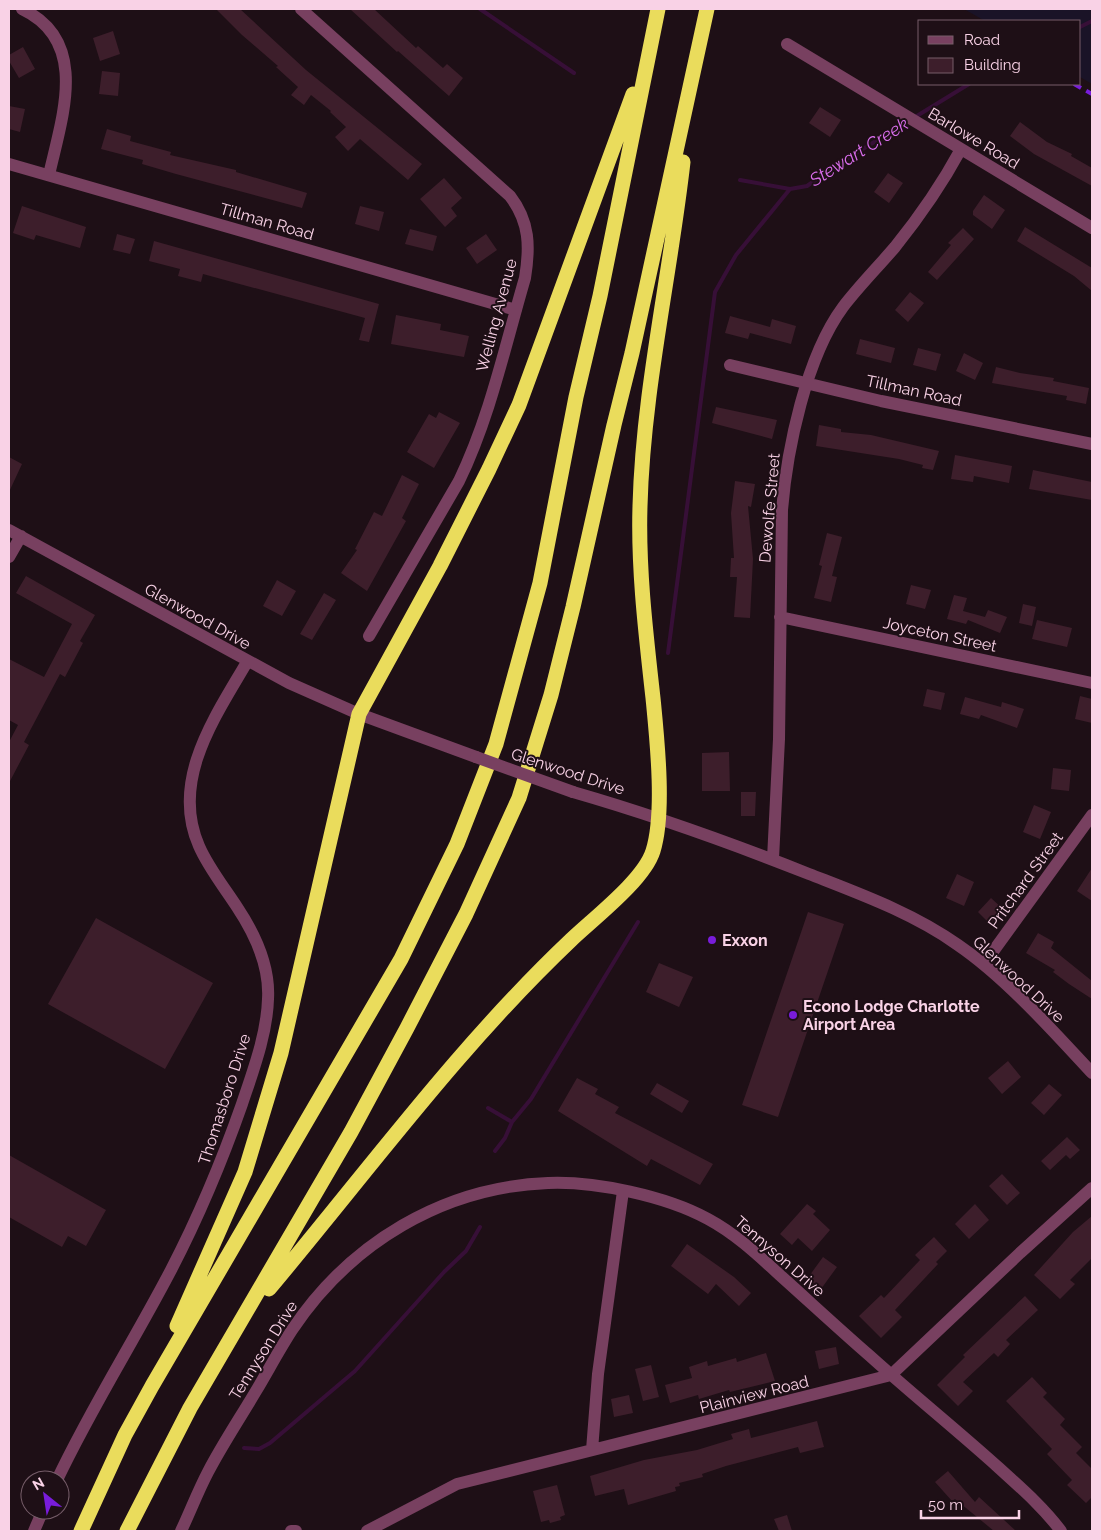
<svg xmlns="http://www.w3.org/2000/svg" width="1101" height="1540" font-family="Raleway,sans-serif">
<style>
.green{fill:#1a1327}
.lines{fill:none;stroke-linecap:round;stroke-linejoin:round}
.stream{stroke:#370f37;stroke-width:4}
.building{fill:#3d1e2b}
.minor{stroke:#784060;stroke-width:12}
.highway{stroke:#eadc5c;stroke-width:15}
.rail{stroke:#791cdb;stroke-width:4;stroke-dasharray:8 6;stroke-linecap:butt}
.minor-bridge{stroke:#784060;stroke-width:12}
.poi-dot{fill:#791cdb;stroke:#1e0f16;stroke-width:2}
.labels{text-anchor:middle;stroke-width:4;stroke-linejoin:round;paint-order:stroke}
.street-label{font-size:16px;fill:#f9d2e6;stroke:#1e0f16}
.poi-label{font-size:16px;font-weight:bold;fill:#f9d2e6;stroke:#1e0f16;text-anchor:start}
.water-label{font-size:18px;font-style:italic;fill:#d96dec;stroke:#1e0f16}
</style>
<rect width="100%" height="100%" fill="#1e0f16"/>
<path class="green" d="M964 9H1092V84L1080 77V21H985Z"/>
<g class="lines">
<path class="stream" d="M480 9 574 73
M1080 27 1092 21
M740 180 790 189 807 186 840 163 969 84
M668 653 715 292 736 255 790 189
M488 1108 512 1122
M495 1151 505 1138 512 1122 531 1099 638 922
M244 1448 259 1449 270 1443 355 1371 444 1272 466 1251 480 1227"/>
</g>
<path class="building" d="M216 9H240L306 70 422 164 408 180 360 139 348 151 335 137 346 127 330 112 331 111 311 95 304 105 291 95 298 87 276 67 278 66 242 35Z
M350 9H374L416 48 418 46 443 68 447 64 463 78 449 96 398 51 397 52Z
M113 31 120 54 100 61 93 38Z
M23 47 35 69 19 78 9 61V55Z
M102 71 120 73 118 96 99 94Z
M9 106 25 109 20 132 9 129Z
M820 107 841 120 830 137 809 123Z
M1020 122 1047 142 1072 154 1071 156 1092 168V186L1034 154 1010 136Z
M107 129 131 136 130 141 171 152 170 155 236 170V172L307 193 302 208 176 174 142 164 143 160 101 149Z
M888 173 903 183 889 203 874 192Z
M444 178 462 198 451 208 457 216 445 227 420 199Z
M984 195 1005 210 992 229 973 215V211Z
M22 206 86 227 80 248 36 235 34 240 13 233Z
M360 206 384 212 379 231 355 224Z
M1025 227 1092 268V291L1074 276 1017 241Z
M963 228 974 239 937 280 928 272 951 245 948 243Z
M410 229 437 236 433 251 405 244Z
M117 234 135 239 130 254 113 250Z
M486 234 497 250 477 264 466 248Z
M154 241 379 304 369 342 359 340 365 318 203 274 201 282 178 276 180 269 149 261Z
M910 292 924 303 908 322 895 310Z
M396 315 441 324 440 330 469 336 464 357 391 344Z
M730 316 770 327 772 319 796 326 791 344 750 333 748 339 725 333Z
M860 339 895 348 891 363 856 354Z
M918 348 941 354 936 371 913 365Z
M964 353 983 363 975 380 956 371Z
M996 367 1020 373 1054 378 1053 381 1089 388 1086 404 1066 400 1067 396 992 383Z
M716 407 777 420 772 439 712 423Z
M439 412 460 423 434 468 407 452 429 414 436 418Z
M819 425 841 429V432L871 435 939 451 933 470 922 468 923 465 899 459 816 446Z
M955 455 1012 466 1009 483 974 476 973 482 951 479Z
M9 457 22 464 9 492Z
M1033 470 1092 482V500L1029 489Z
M402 475 419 484 402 518 406 521 367 591 341 573 357 550 355 549 374 512 382 516Z
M735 481 755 484 751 507 748 506 753 559 750 618 734 617 737 577H730L731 558H734L731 513Z
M827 533 842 537 832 576 837 577 831 602 814 598 822 566 819 565Z
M26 576 95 615 80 641 83 643 65 677 60 674 24 742 29 745 9 783V742L18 725 9 720V659L44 677 72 624 16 593Z
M277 580 296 591 282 616 263 606Z
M911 585 931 590 925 609 906 604Z
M324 593 336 600 312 640 300 634Z
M954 595 967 598 963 611 985 617 988 610 1007 617 1000 633 968 620 966 624 947 619Z
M1023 604 1036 607 1032 626 1019 623Z
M1037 620 1072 628 1067 647 1032 639Z
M927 689 945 693 941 710 923 706Z
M1080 696 1092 699V723L1075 719Z
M965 697 1001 707 1002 702 1024 709 1017 728 981 715 979 719 960 714Z
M729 752 730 791H702V753Z
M1053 768 1071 770 1069 791 1051 789Z
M741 792H756L755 816H741Z
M1034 805 1051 812 1040 839 1023 832Z
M1092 868V901L1077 891Z
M957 874 974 882 964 906 946 898Z
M991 898 1004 910 990 924 978 912Z
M808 912 844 924 778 1117 742 1105Z
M96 918 213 983 165 1069 48 1004Z
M1038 933 1054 942 1051 948 1092 981V999L1069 984 1053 972 1055 970 1026 953Z
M659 963 693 977 679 1007 646 992Z
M1008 1061 1021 1077 1002 1094 988 1078Z
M577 1078 598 1089 595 1094 619 1107 615 1113 713 1164 700 1185 651 1159 647 1166 558 1111Z
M657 1083 689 1101 682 1113 650 1094Z
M1049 1084 1062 1095 1044 1115 1031 1103Z
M1067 1137 1080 1150 1070 1159 1066 1155 1050 1170 1041 1161Z
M9 1155 106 1210 86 1246 68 1236 62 1247 9 1217Z
M1002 1174 1020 1193 1007 1205 989 1186Z
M807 1204 816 1211 813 1214 830 1230 812 1251 798 1238 792 1245 780 1234Z
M975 1204 989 1220 969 1239 955 1224Z
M1092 1216V1258L1070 1280 1075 1284 1060 1299 1034 1275 1073 1232Z
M934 1237 947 1251 936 1262 938 1264 895 1310 902 1317 881 1338 859 1316 881 1295 884 1298 920 1260 915 1255Z
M687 1244 734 1277 751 1293 739 1306 716 1284 708 1294 671 1266Z
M823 1257 837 1267 821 1289 807 1279Z
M1025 1296 1038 1310 1006 1340 1010 1344 998 1357 994 1353 963 1382 973 1391 958 1406 937 1385 965 1357 963 1355Z
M836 1347 839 1364 819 1369 815 1351Z
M766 1353 775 1381 730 1392 729 1390 699 1399 698 1395 670 1403 665 1385 692 1378 689 1367 707 1361 708 1366 736 1358 737 1362Z
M651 1365 659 1397 643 1401 635 1369Z
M1032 1377 1047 1393 1043 1397 1065 1419 1060 1425 1082 1447 1076 1453 1092 1469V1497L1086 1503 1067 1485 1072 1480 1047 1454 1052 1449 1006 1401Z
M629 1395 633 1413 614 1417 611 1399Z
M817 1421 824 1447 800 1453 798 1447 726 1466 702 1474 703 1477 679 1483 680 1486 675 1487 676 1491 628 1505 624 1489 595 1496 590 1476 644 1460 697 1450 733 1439 731 1434 749 1429 751 1438Z
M948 1471 975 1502 979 1497 1016 1531H994L955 1499 952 1501 935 1482Z
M557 1485 565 1515 560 1517 561 1520 550 1523 549 1520 541 1522 533 1491Z
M787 1515 792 1531H779L774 1519Z"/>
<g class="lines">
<path class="minor" d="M22 9C90 41 62 117 49 175
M301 9 510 196C530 222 530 247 525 278 505 346 490 417 459 481L369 636
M787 44 1092 228
M9 164 516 310
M730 365 881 401 1092 444
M9 530 289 683 359 714 476 757
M9 557 21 536
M780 617 1092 683
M573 792C653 815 731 843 809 874 860 894 913 913 958 945 1005 977 1053 1031 1092 1073
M773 859 779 739 782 510C787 449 806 357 843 307 859 286 878 267 895 247 920 216 942 184 961 149
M984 964 1092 815
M592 1450 598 1374 623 1191
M57 1480C91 1408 134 1341 171 1270 199 1216 222 1161 242 1104 253 1071 267 1034 268 999 270 965 255 934 237 907 224 887 208 867 199 846 170 780 215 717 247 662
M34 1531 43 1510
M181 1531C190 1512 198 1491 208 1472 222 1445 240 1418 256 1391 268 1371 279 1350 292 1330 350 1243 443 1187 548 1183 595 1181 666 1196 708 1219 736 1234 759 1256 782 1277 811 1303 840 1330 870 1356 912 1394 957 1430 999 1468 1021 1488 1043 1507 1061 1531
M291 1531H296
M367 1531 457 1484 891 1375 1020 1253 1092 1188"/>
<path class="highway" d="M269 1289C368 1171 459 1046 571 940 594 918 644 880 653 851 665 813 657 739 653 698 646 635 638 569 640 506 643 391 670 277 683 162
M177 1326 245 1172 281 1053 359 714 440 566 489 469 519 405 633 94
M81 1531 125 1435 152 1386 401 959 457 844 496 744 540 583 576 397 600 296 658 9
M127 1531 190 1408 351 1132 407 1028 466 914 519 798 551 695 573 607 614 425 632 353 707 9"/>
<path class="rail" d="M1074 84 1092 94"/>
<path class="minor-bridge" d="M476 757 573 792"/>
</g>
<g class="poi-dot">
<circle cx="712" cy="940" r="5"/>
<circle cx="793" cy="1015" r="5"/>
</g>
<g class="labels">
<g class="street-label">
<text transform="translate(974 138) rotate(31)" y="6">Barlowe Road</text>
<text transform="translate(267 221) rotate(16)" y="6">Tillman Road</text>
<text transform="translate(496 315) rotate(-75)" y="6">Welling Avenue</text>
<text transform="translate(914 390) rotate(12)" y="6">Tillman Road</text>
<text transform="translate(769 508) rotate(-85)" y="6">Dewolfe Street</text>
<text transform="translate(198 616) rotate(29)" y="6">Glenwood Drive</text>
<text transform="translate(940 634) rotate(12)" y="6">Joyceton Street</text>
<text transform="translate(568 771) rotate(18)" y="6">Glenwood Drive</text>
<text transform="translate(1025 880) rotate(-54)" y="6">Pritchard Street</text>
<text transform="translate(1019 979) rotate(43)" y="6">Glenwood Drive</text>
<text transform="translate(224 1099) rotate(-72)" y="6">Thomasboro Drive</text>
<text transform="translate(780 1256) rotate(41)" y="6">Tennyson Drive</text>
<text transform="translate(263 1350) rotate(-58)" y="6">Tennyson Drive</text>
<text transform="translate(754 1394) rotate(-14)" y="6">Plainview Road</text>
</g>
<g class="poi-label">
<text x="722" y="946">Exxon</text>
<text x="803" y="1012">Econo Lodge Charlotte<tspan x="803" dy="18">Airport Area</tspan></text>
</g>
<g class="water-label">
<text transform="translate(859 152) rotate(-32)" y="6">Stewart Creek</text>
</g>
</g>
<rect width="1101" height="1540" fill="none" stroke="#f9d2e6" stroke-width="20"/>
<rect x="918" y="20" width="162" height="65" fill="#1e0f16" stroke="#765d69"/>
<rect x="928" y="36" width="25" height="8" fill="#784060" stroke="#765d69"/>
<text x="964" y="45" font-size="15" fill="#f9d2e6">Road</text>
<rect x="928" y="58" width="25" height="15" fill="#3d1e2b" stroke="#765d69"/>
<text x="964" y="70" font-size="15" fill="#f9d2e6">Building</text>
<g transform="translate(45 1495) rotate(330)"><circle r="24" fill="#1e0f16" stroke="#765d69"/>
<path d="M0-4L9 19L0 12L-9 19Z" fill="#791cdb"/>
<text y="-8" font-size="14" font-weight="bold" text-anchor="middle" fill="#f9d2e6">N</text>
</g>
<path d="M921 1510v8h98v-8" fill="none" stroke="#f9d2e6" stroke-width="2.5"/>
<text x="928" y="1510" font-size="15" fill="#f9d2e6" stroke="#1e0f16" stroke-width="4" paint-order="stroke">50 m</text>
</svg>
